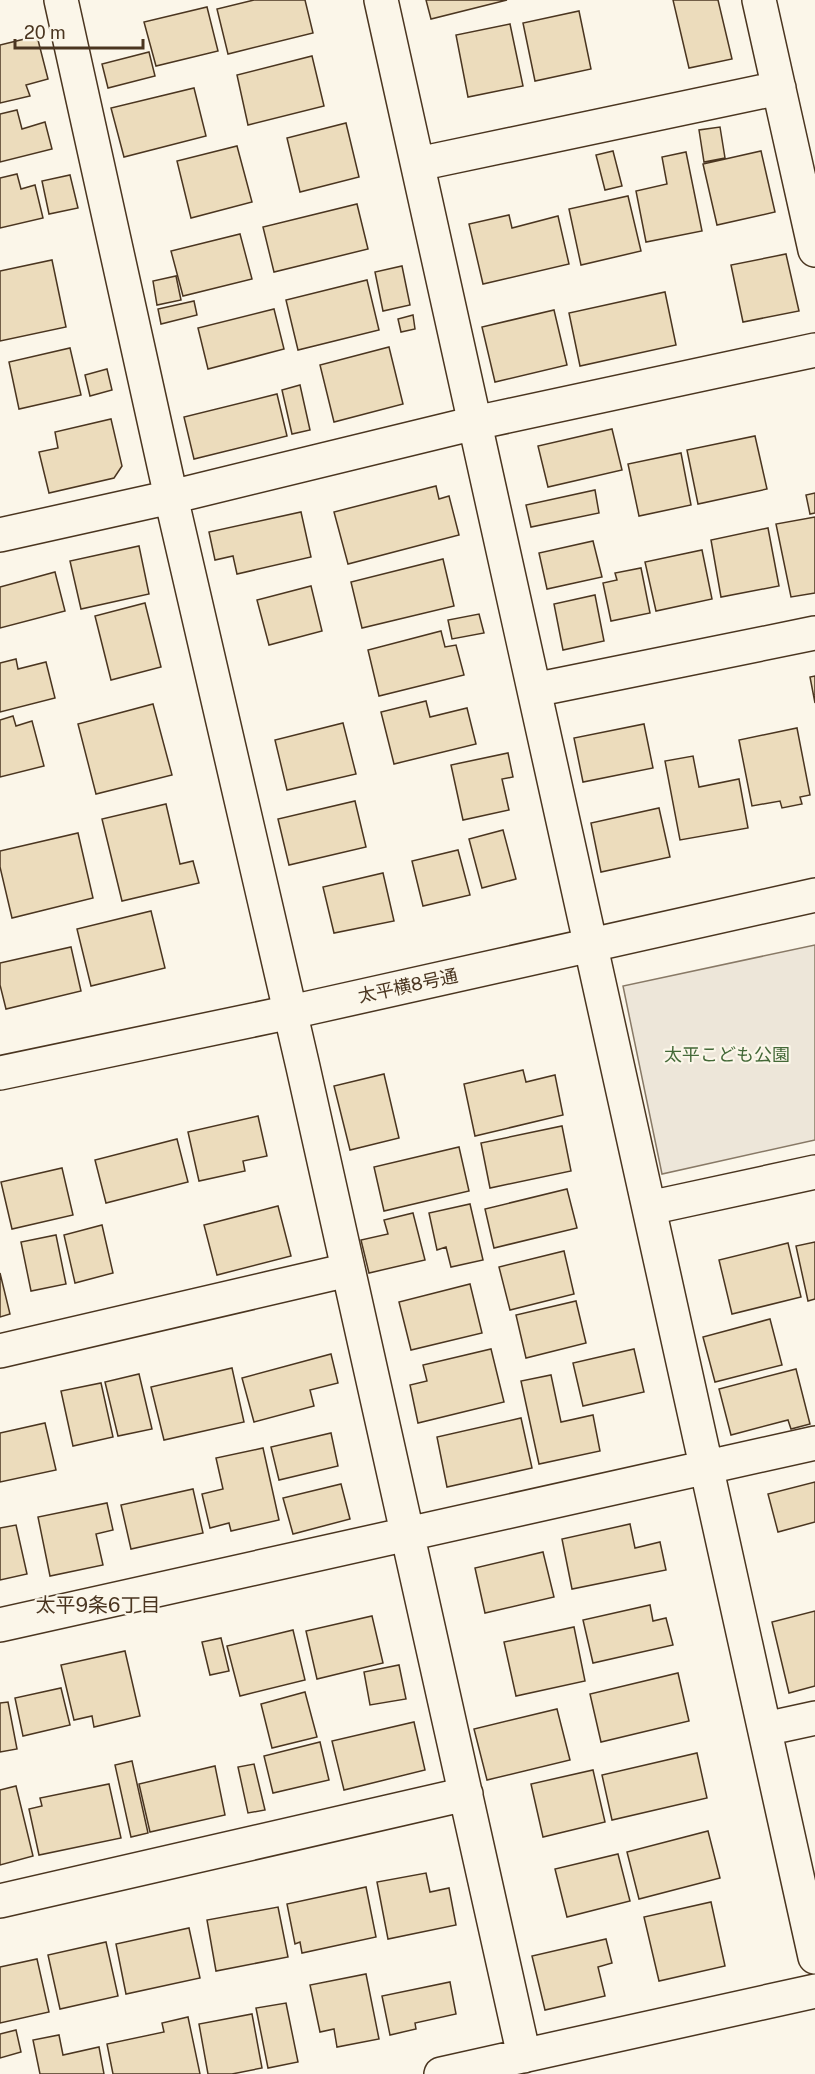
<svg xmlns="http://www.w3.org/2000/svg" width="815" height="2074" font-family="'Public Sans','Noto Sans JP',sans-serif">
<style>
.green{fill:#ede6d9;stroke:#887966;stroke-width:1.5}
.building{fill:#ecdcbc;stroke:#4a3520;stroke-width:1.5}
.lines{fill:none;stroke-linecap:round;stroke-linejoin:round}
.street-casing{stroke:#4a3520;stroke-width:36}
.secondary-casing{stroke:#4a3520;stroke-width:36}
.street{stroke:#fbf6e9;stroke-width:33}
.secondary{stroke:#fbf6e9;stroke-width:33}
.labels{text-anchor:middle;stroke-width:4.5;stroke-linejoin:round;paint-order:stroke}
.street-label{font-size:18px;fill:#4a3520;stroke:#fbf6e9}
.park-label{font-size:18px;fill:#436837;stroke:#fbf6e9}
.neighbourhood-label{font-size:20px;fill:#4a3520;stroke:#fbf6e9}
</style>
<rect width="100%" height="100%" fill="#fbf6e9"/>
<path class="green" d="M815 945V1140L662 1174 623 986Z"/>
<path class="building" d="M254 0H305L313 33 228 54 217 9Z
M426 0H507L431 19Z
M673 0H718L732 59 689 68Z
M207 7 218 51 156 66 144 22Z
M579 11 591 69 535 81 523 23Z
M510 24 523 86 468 97 456 35Z
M37 36 48 79 26 85 30 96 0 103V45Z
M149 52 155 76 108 88 102 64Z
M312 56 324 106 248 125 237 75Z
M194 88 206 136 124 157 111 108Z
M17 110 22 129 45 122 52 149 0 162V114Z
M346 123 359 177 300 192 287 138Z
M720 127 725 158 704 162 699 130Z
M237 146 252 202 191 218 177 161Z
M613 151 622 186 605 190 596 155Z
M761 151 775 212 717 225 703 164Z
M686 152 702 231 646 242 636 191 667 184 662 157Z
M17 174 21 189 35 185 43 218 0 228V178Z
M70 175 78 208 49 214 42 181Z
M628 196 641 251 581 265 569 209Z
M357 204 368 249 274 272 263 227Z
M509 215 512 228 558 216 569 264 483 284 469 224Z
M240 234 252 279 183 296 171 251Z
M786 254 799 311 743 322 731 265Z
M52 260 66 327 0 341V271Z
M402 266 410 305 383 311 375 272Z
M176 276 181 300 157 305 153 281Z
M367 280 379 330 298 350 286 300Z
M665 292 676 345 580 366 569 313Z
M194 301 197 315 161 324 158 309Z
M274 309 284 349 208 369 198 328Z
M554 310 567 365 495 382 482 327Z
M413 315 415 329 401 332 398 319Z
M389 347 403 404 334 422 320 365Z
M70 348 81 395 19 409 9 362Z
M107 369 112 390 90 396 85 375Z
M300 385 310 430 292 434 282 390Z
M277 394 287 436 194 459 184 417Z
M111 419 122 466 114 478 49 493 39 452 58 448 55 432Z
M612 429 622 470 548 487 538 446Z
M755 436 767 489 698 504 687 450Z
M681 453 691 505 639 516 628 464Z
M436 486 439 499 449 496 459 535 348 564 334 512Z
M595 490 599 513 531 527 526 505Z
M815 493V513L810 514 806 495Z
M301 512 311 557 237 574 233 556 215 560 209 532Z
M815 517V593L791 597 776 524Z
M768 528 779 586 721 597 711 540Z
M593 541 602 577 547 589 539 553Z
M139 546 149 594 81 609 70 561Z
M702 550 712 599 656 611 645 562Z
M443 559 454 606 362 628 351 582Z
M641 568 650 613 611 621 603 583 617 580 615 573Z
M55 572 65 611 0 628V587Z
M311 586 322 631 269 645 257 600Z
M595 595 604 641 563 650 554 604Z
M145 603 161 667 111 680 95 616Z
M479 614 484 633 452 639 448 620Z
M441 631 445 647 456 645 464 675 379 696 368 650Z
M16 659 18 669 46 662 55 698 0 712V663Z
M815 676V703L810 677Z
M426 701 430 717 467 708 476 744 394 764 381 712Z
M153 704 172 775 96 794 78 724Z
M13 716 16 726 32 721 44 766 0 777V720Z
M343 723 356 774 287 790 275 740Z
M644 724 653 768 583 782 574 738Z
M797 728 810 795 800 797 802 804 782 808 780 801 752 806 739 740Z
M508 753 513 777 502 779 509 810 463 820 451 765Z
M693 756 699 787 739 779 748 828 680 840 665 761Z
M355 801 366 847 289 865 278 819Z
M166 804 180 864 193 861 199 883 122 901 102 819Z
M659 808 670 857 601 872 591 823Z
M503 830 516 879 482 888 469 839Z
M78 833 93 898 12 918 0 867V851Z
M458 850 470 895 423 906 412 861Z
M383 873 394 921 334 933 323 887Z
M151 911 165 968 91 986 77 929Z
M71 947 81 991 6 1009 0 985V963Z
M523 1070 526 1082 555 1075 563 1115 475 1136 464 1084Z
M384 1074 399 1138 350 1150 334 1086Z
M258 1116 267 1156 243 1161 245 1171 199 1181 188 1132Z
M562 1126 571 1171 490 1188 481 1143Z
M177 1139 188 1182 106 1203 95 1160Z
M459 1147 469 1191 384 1211 374 1167Z
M62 1168 73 1215 12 1229 1 1182Z
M567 1189 577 1228 494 1248 485 1209Z
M470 1204 483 1260 451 1267 446 1247 437 1250 429 1213Z
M278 1206 291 1256 217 1275 204 1225Z
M413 1213 425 1260 369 1273 361 1240 388 1234 384 1220Z
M102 1225 113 1273 75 1283 64 1235Z
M56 1235 66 1284 31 1291 21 1242Z
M815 1242V1299L808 1301 796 1246Z
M788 1243 801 1297 732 1314 719 1260Z
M564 1251 574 1294 510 1310 499 1267Z
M0 1273 10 1314 0 1317Z
M470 1284 482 1333 411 1350 399 1302Z
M576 1301 586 1343 526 1358 516 1315Z
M770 1319 782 1365 715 1382 703 1337Z
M491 1349 504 1402 418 1423 410 1385 427 1381 423 1365Z
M634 1349 644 1392 583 1406 573 1363Z
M331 1354 338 1383 310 1390 314 1406 254 1422 242 1378Z
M232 1368 244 1422 164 1440 151 1387Z
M796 1369 810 1424 791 1429 788 1420 731 1435 719 1389Z
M139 1374 152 1429 118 1436 105 1382Z
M551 1375 561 1422 593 1415 600 1451 539 1464 521 1381Z
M101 1383 113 1437 73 1446 61 1391Z
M521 1418 532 1468 447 1487 437 1437Z
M45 1423 56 1470 0 1482V1433Z
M331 1433 338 1466 279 1480 271 1447Z
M263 1448 279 1520 231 1531 229 1523 210 1528 202 1494 223 1489 216 1458Z
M815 1482V1522L778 1532 768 1494Z
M341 1484 350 1519 293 1534 283 1498Z
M193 1489 203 1533 131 1549 121 1505Z
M107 1503 113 1530 96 1534 103 1565 50 1576 38 1517Z
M630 1524 635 1548 660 1542 666 1570 572 1589 562 1539Z
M16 1525 27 1574 0 1580V1528Z
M543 1552 554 1597 485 1613 475 1568Z
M650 1605 653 1621 666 1618 673 1645 593 1663 583 1620Z
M815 1611V1686L789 1693 772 1622Z
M372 1616 383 1663 317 1679 306 1631Z
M574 1627 585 1681 516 1696 504 1642Z
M293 1630 305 1680 240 1696 227 1646Z
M221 1638 229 1671 210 1675 202 1642Z
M125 1651 140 1716 94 1727 92 1716 74 1720 61 1665Z
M399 1665 406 1699 370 1705 364 1672Z
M678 1673 689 1721 601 1742 590 1694Z
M61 1688 70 1725 23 1736 15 1698Z
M305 1692 317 1737 272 1748 261 1704Z
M8 1702 17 1749 0 1752V1703Z
M557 1709 570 1760 487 1780 474 1729Z
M414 1722 425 1770 344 1790 332 1741Z
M320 1742 329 1780 273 1793 264 1756Z
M697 1753 707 1798 612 1820 602 1775Z
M132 1761 148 1833 131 1837 115 1765Z
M254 1764 265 1810 248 1813 238 1767Z
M215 1766 225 1815 150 1832 139 1784Z
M593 1770 605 1822 543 1837 531 1784Z
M109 1784 121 1838 39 1855 29 1809 42 1806 40 1798Z
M16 1786 33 1856 0 1865V1790Z
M708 1831 720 1878 639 1899 627 1852Z
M618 1854 630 1901 567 1917 555 1869Z
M426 1873 430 1892 449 1888 456 1925 388 1939 377 1882Z
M366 1887 376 1937 302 1953 300 1942 295 1944 287 1904Z
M711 1902 725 1966 659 1981 644 1917Z
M278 1907 288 1957 216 1971 207 1920Z
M189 1928 200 1978 126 1994 116 1944Z
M606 1939 612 1963 598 1967 605 1996 545 2010 532 1956Z
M106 1942 118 1996 60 2009 48 1955Z
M37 1959 49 2012 0 2023V1967Z
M366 1974 379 2039 337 2047 334 2029 320 2032 310 1985Z
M450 1982 456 2014 415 2023 416 2029 390 2035 382 1996Z
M286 2003 298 2062 268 2068 256 2008Z
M252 2014 262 2068 232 2074H208L199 2024Z
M188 2017 200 2074H113L107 2044 164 2032 162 2023Z
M16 2030 21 2052 0 2058V2034Z
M59 2035 63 2055 99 2047 104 2074H40L33 2040Z"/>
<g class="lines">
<g class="street-casing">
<path id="street" d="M61 0 171 497 303 1067 524 2056
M381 0 815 1957
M759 0 815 250
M418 164 779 88
M0 535 171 497 475 423 815 350
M534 690 815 633
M649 1208 815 1172
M0 1351 348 1270
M0 1625 815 1443
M765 1729 815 1718
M0 1901 466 1794
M441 2074 815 1991"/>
</g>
<g class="secondary-casing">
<path id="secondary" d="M0 1073 291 1012 815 895"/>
</g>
<use href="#street" class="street"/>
<use href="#secondary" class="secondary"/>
</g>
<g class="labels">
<g class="street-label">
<text transform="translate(408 986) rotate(-12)" y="6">太平横8号通</text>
</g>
<g class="park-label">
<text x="727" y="1061">太平こども公園</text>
</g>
<g class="neighbourhood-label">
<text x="98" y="1612">太平9条6丁目</text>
</g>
</g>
<path d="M15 39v9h128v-9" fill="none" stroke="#4a3520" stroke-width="3"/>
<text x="24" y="39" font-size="18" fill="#4a3520" stroke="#fbf6e9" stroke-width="4.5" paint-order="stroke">20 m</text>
</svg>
